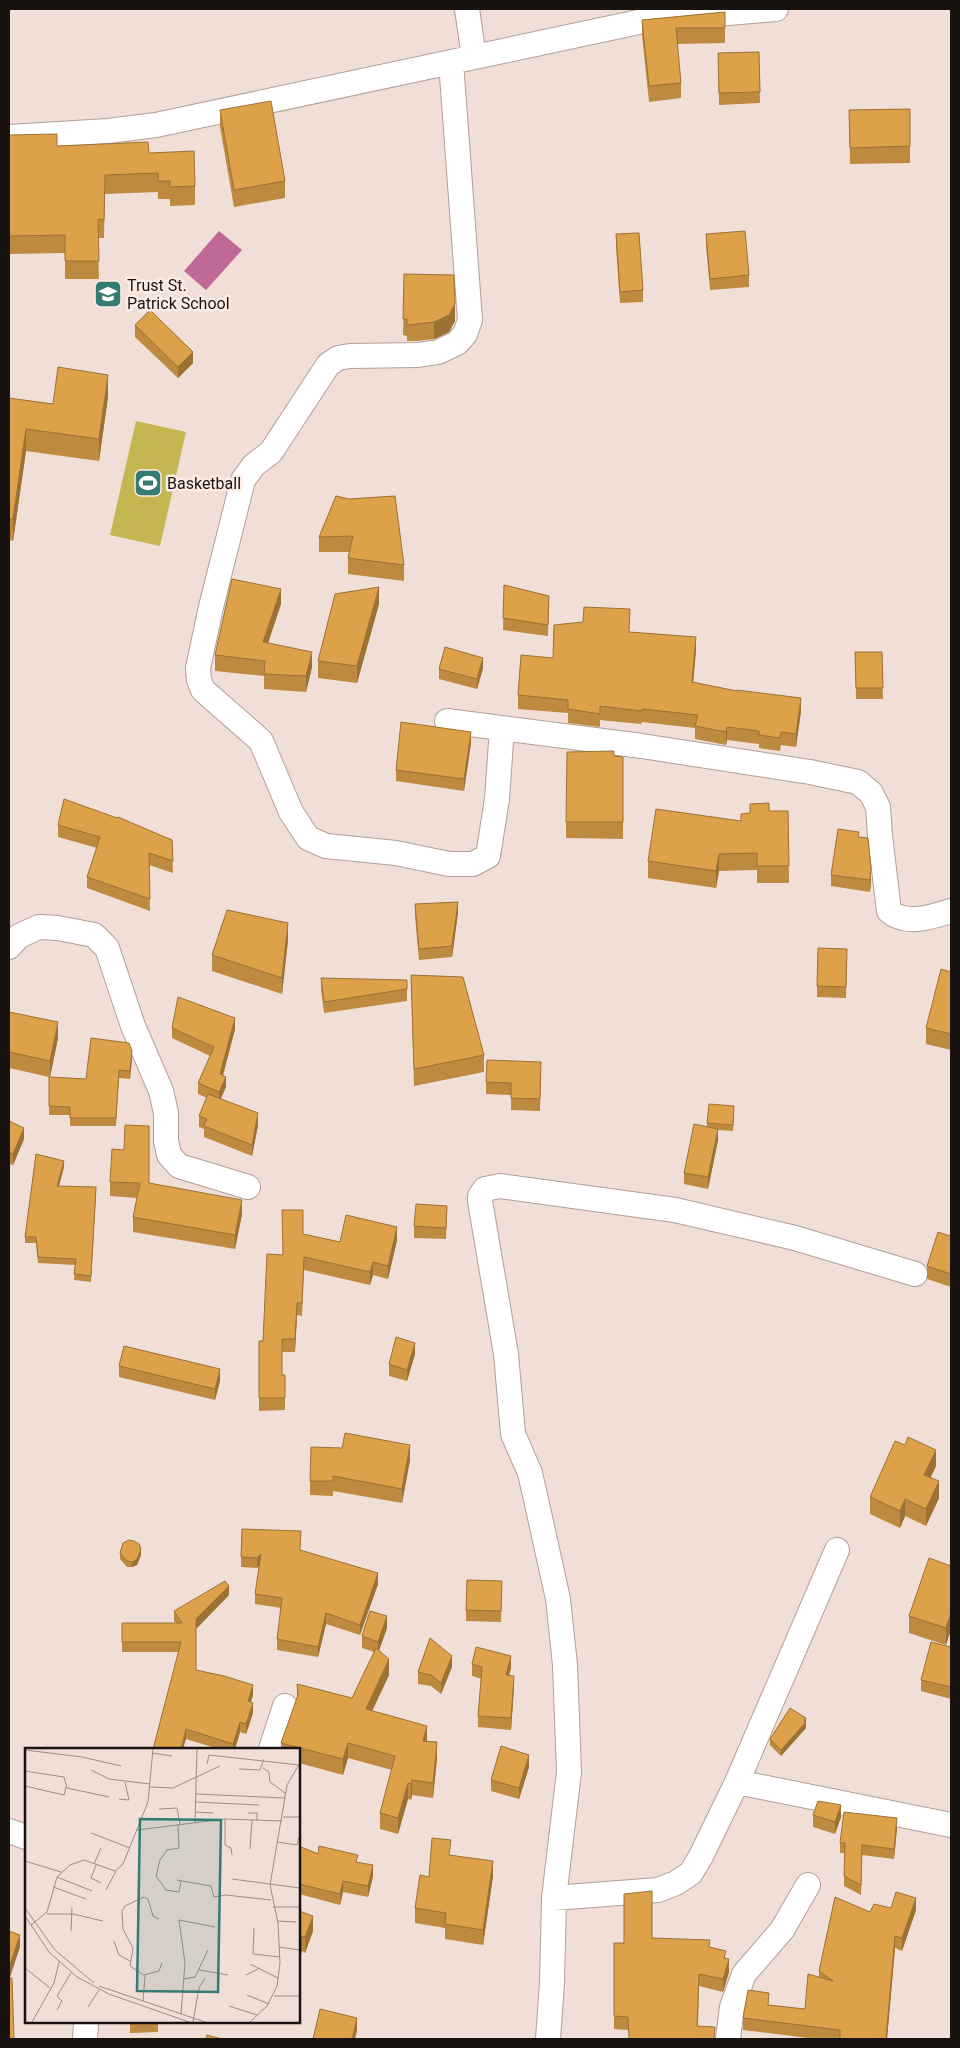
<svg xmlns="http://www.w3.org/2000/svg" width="960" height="2048" font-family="Roboto,sans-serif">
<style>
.pitch{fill:#c4b651}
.water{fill:#c16996}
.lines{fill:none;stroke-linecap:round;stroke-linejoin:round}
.minor-casing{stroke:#b1a098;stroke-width:26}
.minor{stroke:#fff;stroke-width:24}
.wall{fill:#be8a40}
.shaded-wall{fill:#9b7134}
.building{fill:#dda14a;stroke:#9b7134}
.labels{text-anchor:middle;stroke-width:5;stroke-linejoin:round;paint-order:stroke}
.poi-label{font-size:16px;fill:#191310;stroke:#feece4;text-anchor:start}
.inset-road{fill:none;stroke:#9b8d87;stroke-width:1}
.view{fill:#347b73;fill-opacity:0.15;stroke:#347b73;stroke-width:2.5}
.inset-edge{fill:none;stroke:#191310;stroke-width:2.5}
</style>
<rect width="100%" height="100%" fill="#f1dfd7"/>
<path class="pitch" d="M136 421 186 432 160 546 110 535Z"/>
<path class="water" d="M219 231 242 250 206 290 184 271Z"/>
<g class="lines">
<g class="minor-casing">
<path id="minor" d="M467 9 474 57
M451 62 470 320 465 334 457 343 438 352 418 355 350 356 338 358 328 365 271 452 254 465 243 480 211 607 198 668 199 680 203 690 261 741 291 812 308 838 326 846 396 853 449 864H473L488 856 497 799 502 728
M9 137 108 131 156 125 648 20 776 9
M447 721 642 746 810 772 858 782 871 793 878 807 880 836 889 911C906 926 931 917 951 911
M9 947 19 936 39 927 58 928 94 935 107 948 133 1026 161 1091 166 1113V1141L169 1155 179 1166 248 1187
M271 1749 285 1706
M737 1782 951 1825
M9 1831 26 1837
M554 1898 658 1890 676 1883 691 1873 701 1856 737 1782 837 1550
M85 2039 86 2022
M548 2039 552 1983 554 1898 569 1772 565 1665 558 1599 537 1504 530 1473 513 1434 506 1354 480 1201V1196L485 1189 500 1186 675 1210 795 1238 915 1274
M728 2039 732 2007 744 1974 782 1930 808 1885"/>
</g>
<use href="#minor" class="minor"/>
</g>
<path class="wall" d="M725 12V43L677 44 681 83V98L649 102 642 35V20Z
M759 52 760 103 719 105 718 53Z
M910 109V163L850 164 849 110Z
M220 110 285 181V198L234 207 220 127Z
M9 135 57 146 149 153 195 186V205L170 206V199H158V192L105 194 104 238H98L99 279H65V253L9 254Z
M616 234 643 290V302L620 303 616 246Z
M706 234 749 275V287L710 290 706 246Z
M404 274 455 321 449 332 434 339 417 341H407V336L403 335Z
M135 325 193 363 178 378 135 337Z
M108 397 99 461 26 451 13 541 9 540V398L53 404Z
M336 496 404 565V581L348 574V558L350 552H319V537Z
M504 585 549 596 548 636 503 630Z
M281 604 268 643 312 667 306 692 264 689V676L215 671V655Z
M379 604 357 683 318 678V661Z
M629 632 696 650 693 682 801 711 796 747 781 745 780 751 759 748V744L727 740 726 745 695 739V728L642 722 641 724 600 720V727L568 723V713L518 709V695L553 658Z
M855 652H882L883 699H856Z
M483 668 477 689 439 679V669Z
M471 743 464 791 396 781V770Z
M614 756 623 757V839L566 838V822Z
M769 811H788L789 883H757V870L719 871 716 888 648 878V861L741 821 750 813Z
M58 825 172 840 173 873 149 865 150 911 87 888V877L97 848 58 837Z
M831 875 871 880 870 892 831 886Z
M415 904 458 913 452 957 419 960 415 916Z
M288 940 282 994 212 971V955Z
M847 960 846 998 817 997V986Z
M951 972V1050L926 1044V1028Z
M411 975 484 1055V1072L414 1086Z
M321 978 407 989V1001L324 1013 321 989Z
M9 1012 58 1038 50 1077 86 1079 132 1059 130 1079 119 1078 116 1126H70V1115H49V1077L9 1068V1080Z
M172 1028 235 1029 223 1076 226 1087 220 1099 258 1125 252 1156 204 1137V1129L199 1127V1116L207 1098 198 1094V1083L210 1056 172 1038Z
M541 1074 540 1111 511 1110V1095L486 1094V1082Z
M9 1110 10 1122 24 1139 13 1165 9 1164Z
M734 1112 733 1131 718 1130V1140L708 1189 684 1184V1173L707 1126V1123Z
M64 1167 59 1186 96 1193 91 1282 74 1280 75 1265 38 1263 36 1243H25V1237Z
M110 1182 149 1183 242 1214 235 1249 133 1232V1217L137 1198 110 1196Z
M447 1218 446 1239 414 1238V1226Z
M951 1233V1287L927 1279V1266L950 1236Z
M303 1234 340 1242 397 1240 388 1279 373 1275 370 1285 304 1270 302 1316 297 1315 295 1352H282V1375H285V1410L259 1411V1341H263L282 1255Z
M415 1354 407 1381 389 1376V1364Z
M119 1366 220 1381 215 1400 119 1377Z
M410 1460 402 1503 333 1491V1496L310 1495V1481Z
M936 1466 930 1478 939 1498 926 1526 905 1516 900 1528 870 1514V1497Z
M301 1550 378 1584 360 1635 326 1624 318 1657 277 1650V1639L281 1608 255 1604V1594L259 1566 257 1568 241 1567V1557Z
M120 1553 141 1555 137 1565 132 1567H127L120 1559Z
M951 1566 946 1645 909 1633V1616Z
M502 1592 501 1622 466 1621V1610Z
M229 1595 196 1629V1670L253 1695 251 1702 253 1713 246 1734 240 1732 235 1749H219L186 1739 179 1652H122V1623H176L174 1621V1611Z
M387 1628 379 1651 389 1675 372 1711 427 1741 437 1758 433 1798 412 1795 411 1800 408 1799 398 1834 380 1829V1813L392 1770 348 1758 343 1775 299 1763V1749H281V1743L297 1697V1684L352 1698 374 1652 362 1648V1636Z
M951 1647V1699L921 1691V1680Z
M472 1664 511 1668 509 1675 514 1687 511 1730 478 1727V1716L482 1679 472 1676Z
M452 1667 441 1694 431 1686 418 1684V1672Z
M806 1718V1728L781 1756 770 1745V1739Z
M529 1767 519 1799 491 1791V1780Z
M813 1815 841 1817 835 1834 813 1827Z
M897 1828 894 1859 862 1855 861 1895 844 1886V1853H840V1843Z
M299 1846 373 1876 368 1897 343 1892 340 1905 299 1894Z
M451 1855 493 1876 483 1945 445 1939V1928L415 1923V1908L429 1877Z
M891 1908 916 1910 902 1951 895 1948 887 2039H816L743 2030V2018L769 2005 805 2009 819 1977V1971L870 1912Z
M299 1911 313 1931 305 1953 302 1951 299 1959Z
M652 1938 710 1947 726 1958 729 1972 723 1992 699 1986 698 2026 628 2030 614 2029V1943H624Z
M130 2022H158V2032L130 2033Z"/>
<path class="shaded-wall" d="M455 304V321L449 332 434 339V322Z
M193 352V363L178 378V367Z
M108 375V397L99 461V439Z
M26 429V451L13 541V519Z
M379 587V604L357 683V666Z
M281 589V604L263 658V642Z
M696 637V650L692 695V682Z
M312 652V667L306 692V676Z
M483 658V668L477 689V679Z
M801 698V711L796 747V734Z
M727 727V740L726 745V732Z
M471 732V743L464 791V779Z
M719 854V871L716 888V871Z
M871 868V880L870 892V880Z
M458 902V913L452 957V946Z
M288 923V940L282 994V978Z
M235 1018V1029L220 1085V1074Z
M58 1022V1038L50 1077V1061Z
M132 1051V1059L130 1079V1071Z
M226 1077V1087L219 1103V1092Z
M10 1110V1122L9 1124V1113Z
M258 1113V1125L252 1156V1145Z
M24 1128V1139L13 1165V1154Z
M718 1129V1140L708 1189V1177Z
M64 1161V1167L57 1192V1186Z
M242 1200V1214L235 1249V1235Z
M397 1227V1240L388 1279V1266Z
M373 1262V1275L370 1285V1272Z
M297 1303V1315L295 1352V1339Z
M415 1343V1354L407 1381V1370Z
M220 1369V1381L215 1400V1389Z
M410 1445V1460L402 1503V1489Z
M936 1450V1466L924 1492V1475Z
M939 1481V1498L926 1526V1509Z
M905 1499V1516L900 1528V1511Z
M141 1549V1555L137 1565 132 1567V1562Z
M261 1554V1564L257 1568V1558Z
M378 1573V1584L360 1635V1625Z
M229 1586V1595L196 1629V1619Z
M326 1613V1624L318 1657V1647Z
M951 1613V1630L946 1645V1628Z
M387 1616V1628L378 1653V1642Z
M452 1656V1667L441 1694V1683Z
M511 1656V1668L506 1686V1675Z
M389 1659V1675L366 1724V1709Z
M514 1676V1687L511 1730V1718Z
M253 1685V1695L248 1711V1701Z
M253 1703V1713L246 1734V1724Z
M806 1718V1728L781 1756V1750Z
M240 1722V1732L235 1749H233V1744Z
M427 1726V1741H423Z
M186 1729V1739L183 1749H181Z
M437 1742V1758L433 1798V1783Z
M348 1743V1758L343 1775V1759Z
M529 1755V1767L519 1799V1788Z
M412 1780V1795L411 1800V1784Z
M408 1783V1799L398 1834V1818Z
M841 1805V1817L835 1834V1822Z
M897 1818V1828L894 1859V1849Z
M493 1861V1876L483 1945V1930Z
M373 1865V1876L368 1897V1886Z
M343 1881V1892L340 1905V1894Z
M916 1898V1910L902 1951V1938Z
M313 1916V1931L305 1953V1937Z
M20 1935V1947L9 1980V1968Z
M302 1936V1951L299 1959V1944Z
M895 1936V1948L887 2039H886Z
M729 1959V1972L723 1992V1979Z
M357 2018V2031L355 2039H352Z"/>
<path class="building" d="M725 12V28H676L681 83 649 86 642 20Z
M759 52 760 92 719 93 718 53Z
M271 101 285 181 234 190 220 110Z
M910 109V146L850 148 849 110Z
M57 134V146L148 142 149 153 194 151 195 186 170 187V181H158V173L105 175 104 220 98 219 99 261H65V235L9 236V135Z
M745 231 749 275 710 279 706 234Z
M639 233 643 290 620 292 616 234Z
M404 274 454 275 455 304 449 315 434 322 417 324 407 325V319H403Z
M150 310 193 352 178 367 135 325Z
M58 367 108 375 99 439 26 429 13 519H9V398L53 404Z
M336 496 349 499 395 496 404 565 348 558 353 536 319 537Z
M232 579 281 589 263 642 312 652 306 676 264 674 265 661 215 655Z
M504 585 549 596 548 625 503 618Z
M379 587 357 666 318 661 335 594Z
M584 607 630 609 629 632 696 637 692 682 737 691V690L801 698 796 734 781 732 780 738 759 735V731L727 727 726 732 695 726 698 715 642 709 641 711 600 706V714L568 709V700L518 695 521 655 553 658 554 625 583 622Z
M445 647 483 658 477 679 439 669Z
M855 652H882L883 688H856Z
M401 722 471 732 464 779 396 770Z
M614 751V756L623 757V822H566L567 752Z
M64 799 117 818 118 817 172 840 173 861 149 853 150 899 87 877 100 837 58 825Z
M769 803V811H788L789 866H757V853L719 854 716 871 648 861 656 809 741 821V814L750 813V804Z
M838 829 859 832 858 837 868 838 871 868 870 880 831 875Z
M458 902 452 946 419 949 415 904Z
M227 910 288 923 282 978 212 955Z
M818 948 847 949 846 987 817 986Z
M941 969 951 972V1034L926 1028Z
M411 975 463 977 484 1055 414 1069Z
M321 978 407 980V989L324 1002Z
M178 997 235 1018 220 1074 226 1077 219 1092 198 1083 214 1047 172 1028Z
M9 1012 58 1022 50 1061 9 1052Z
M91 1038 129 1043 132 1051 130 1071 119 1070 116 1118H70V1107L49 1106V1077L86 1079Z
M487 1060 541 1062 540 1099 511 1098V1083L486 1082Z
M208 1094 258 1113 252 1145 204 1126 207 1119 199 1116Z
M709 1104 734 1106 733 1125 707 1123Z
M9 1121 24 1128 13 1154 9 1152Z
M694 1124 718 1129 708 1177 684 1173Z
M125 1125 149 1126V1183L242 1200 235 1235 133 1217 140 1183 110 1182 112 1149 124 1150Z
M36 1154 64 1161 57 1186 96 1187 91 1276 74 1274 76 1259 38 1257 36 1237H25Z
M416 1204 447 1206 446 1228 414 1226Z
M282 1210H303V1234L340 1242 346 1215 397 1227 388 1266 373 1262 370 1272 304 1257 302 1303H297L295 1339H282V1375H285V1398H259V1341H263L267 1254 283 1255Z
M938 1232 950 1236 951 1233V1274L927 1266Z
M396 1337 415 1343 407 1370 389 1364Z
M124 1346 220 1369 215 1389 119 1366Z
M345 1433 410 1445 402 1489 333 1476V1481H310L311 1447 342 1448Z
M908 1437 936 1450 924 1475 939 1481 926 1509 905 1499 900 1511 870 1497 895 1441 905 1445Z
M242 1529 301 1531 300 1550 378 1573 360 1625 326 1613 318 1647 277 1639 282 1598 255 1594 261 1554 257 1558 241 1557Z
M129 1540 134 1541 139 1544 141 1549 137 1559 132 1562 127 1561 120 1553 123 1543Z
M929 1558 951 1566V1613L946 1628 909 1616Z
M467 1580 502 1581 501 1611 466 1610Z
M225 1581 229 1586 196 1619V1670L224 1676 253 1685 248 1701 253 1703 246 1724 240 1722 233 1744 186 1729 181 1749H153L181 1642H122V1623H182L174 1611Z
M370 1611 387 1616 378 1642 362 1636Z
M430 1638 452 1656 441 1683 431 1675 418 1672Z
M931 1642 951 1647V1687L921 1680Z
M476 1647 511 1656 506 1675 514 1676 511 1718 478 1716 482 1667 472 1664Z
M376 1648 389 1659 366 1709 427 1726 423 1741 437 1742 433 1783 412 1780 411 1784 408 1783 398 1818 380 1813 395 1756 348 1743 343 1759 281 1743 298 1695 297 1684 352 1698Z
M790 1708 806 1718 804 1721 806 1722 781 1750 770 1739Z
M501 1746 529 1755 519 1788 491 1780Z
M818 1801 841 1805 835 1822 813 1815Z
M844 1812 897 1818 894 1849 862 1845 861 1885 844 1876 845 1843H840Z
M432 1838 451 1840 449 1855 493 1861 483 1930 445 1924 446 1913 415 1908 420 1875 429 1877Z
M299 1846 318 1854 319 1846 358 1855 356 1862 373 1865 368 1886 343 1881 340 1894 299 1884Z
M652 1891V1938L710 1940 709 1947 726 1951 724 1958 729 1959 723 1979 699 1974 697 2026 715 2027 714 2039H629L628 2017 614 2016V1943H624V1894Z
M896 1892 916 1898 902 1938 895 1936 886 2039H840V2030L743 2018 748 1990 769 1993 768 2005 805 2009 808 1974 833 1981 819 1971 835 1897 870 1912 874 1904 891 1908Z
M299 1911 313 1916 305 1937 302 1936 299 1944Z
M9 1931 20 1935 9 1968Z
M9 1978H12L14 2039H9Z
M320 2009 357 2018 352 2039H313Z
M207 2035 222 2039H206Z"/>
<defs>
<g id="school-square" transform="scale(1.4375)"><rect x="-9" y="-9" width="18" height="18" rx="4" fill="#347b73" stroke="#feece4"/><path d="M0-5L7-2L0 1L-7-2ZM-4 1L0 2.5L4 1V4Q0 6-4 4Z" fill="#fff"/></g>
<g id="stadium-square" transform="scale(1.4375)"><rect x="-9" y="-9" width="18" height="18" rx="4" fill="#347b73" stroke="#feece4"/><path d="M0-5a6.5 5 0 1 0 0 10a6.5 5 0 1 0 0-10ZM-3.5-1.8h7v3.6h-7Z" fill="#fff"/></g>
</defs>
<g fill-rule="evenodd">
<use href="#school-square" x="108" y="294"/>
<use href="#stadium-square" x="148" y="483"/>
</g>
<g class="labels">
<g class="poi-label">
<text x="127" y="291">Trust St.<tspan x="127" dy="18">Patrick School</tspan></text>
<text x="167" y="489">Basketball</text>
</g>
</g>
<g transform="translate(25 1748)">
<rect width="275" height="275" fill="#f1dfd7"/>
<path class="inset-road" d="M0 2 57 9 96 18M127 5 147 8M182 16 184 7 274 17M238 20 244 24 245 34 260 45M214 21 235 22 239 11M66 22 84 31 125 36M0 23 39 29 42 40 84 49M0 38 39 47 41 39M125 39 148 40 195 18M171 46 260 50M94 51 104 52 100 34M170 54 234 57M134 61 152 60 155 76M170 64 188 65M223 65H232V72M258 69H275M200 71V97L206 100 207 107M170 74 172 1M153 77 154 100 142 102 135 112 131 128 141 142 154 144 156 133M112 82 200 71 257 73M66 85 105 100M252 94 272 97 274 89M225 101 227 72M0 113 36 124M69 116 76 100M71 117 66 130 76 135M32 129 67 143M207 131 275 140M152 132 186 138 189 149 201 147 246 152M28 139 61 151M81 142 91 123M248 159H275M0 160 30 202 69 235M22 166H48L78 173M0 168 24 204 52 229 84 246 164 274M252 173 271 174M6 177 22 164 32 129 45 117 59 112 90 123 98 116 123 54 128 1M229 180 228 206 255 209M46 183 47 160M89 193 94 207 105 213M254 199 275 202M225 216 253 230M0 220 25 240M174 222 203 227M119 227 134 223 137 215M221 227 235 220M159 231 170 229 183 202M74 238 180 274M222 247 244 256M249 248H275M118 253 120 228 105 218 108 200 98 181 97 163 100 158 119 149 123 151 128 168 134 171M204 258 232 267M63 259 74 242M32 262 37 253 32 248 46 225M156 266 160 215 154 172 190 179M7 274 29 235 34 214M168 274 174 240 180 230M225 274 242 258 252 238 255 215 253 175 245 137 262 37 275 15"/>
<path class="view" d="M115 71 196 72 193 244 112 243Z"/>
<rect width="275" height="275" class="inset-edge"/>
</g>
<rect width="960" height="2048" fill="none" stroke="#191310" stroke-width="20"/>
</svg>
